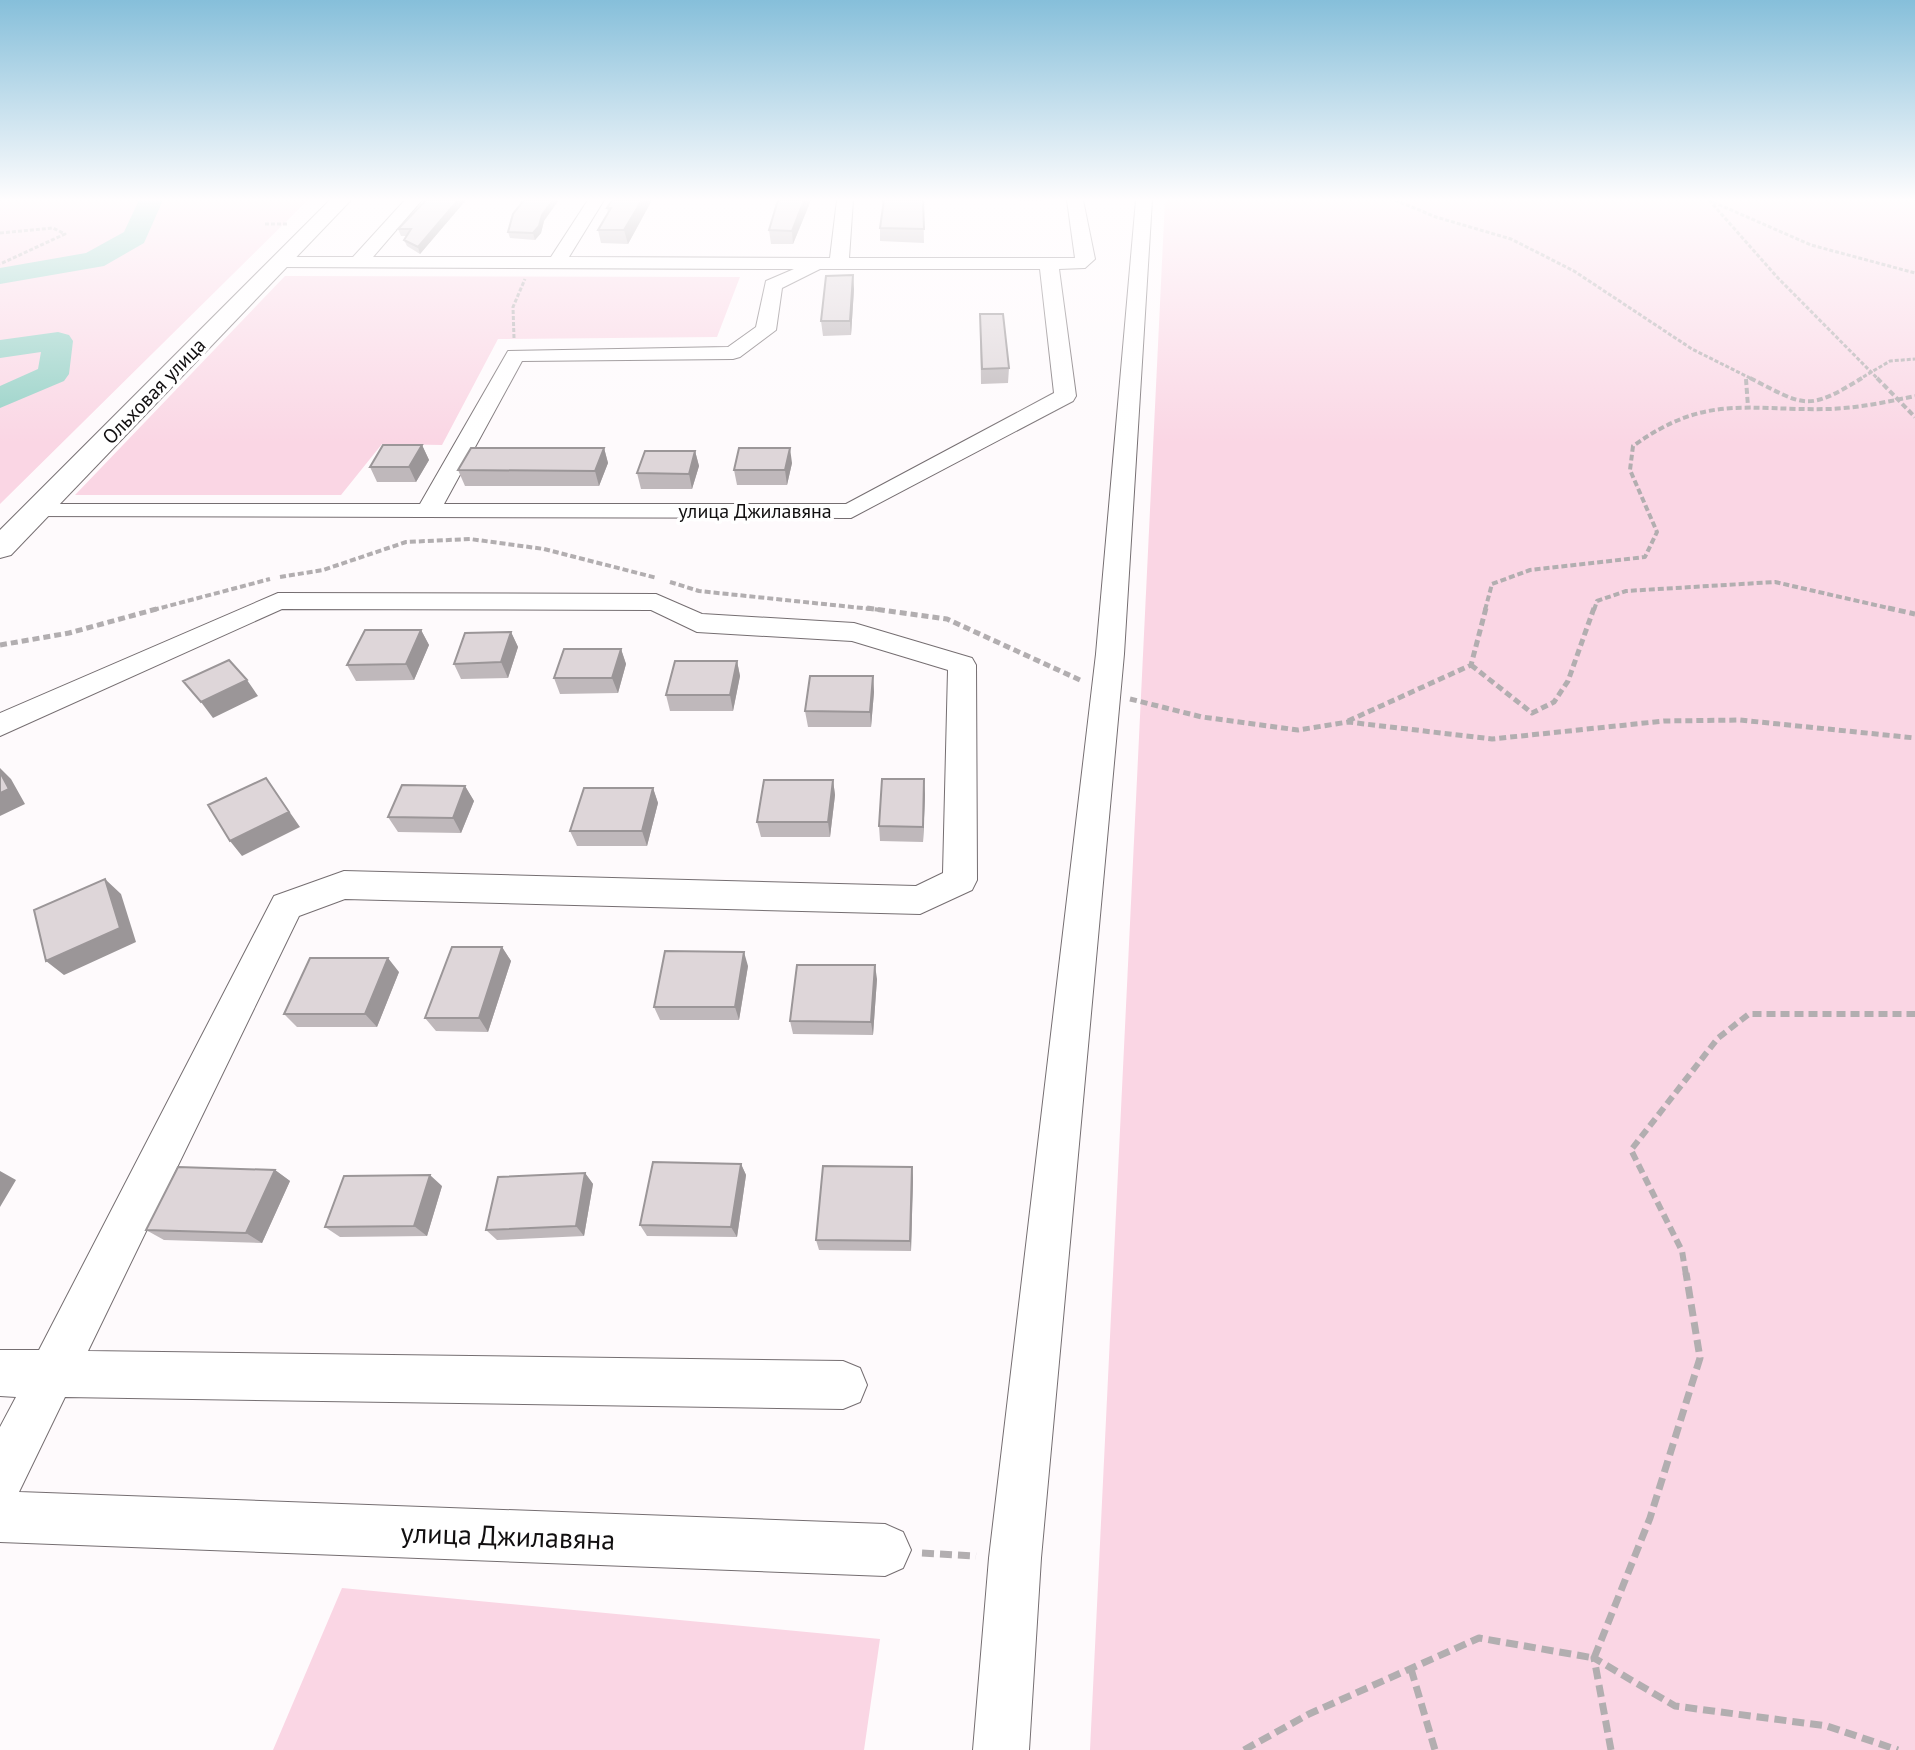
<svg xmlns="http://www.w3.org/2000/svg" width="1915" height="1750" font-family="'PT Sans',sans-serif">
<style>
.green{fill:#fad6e4}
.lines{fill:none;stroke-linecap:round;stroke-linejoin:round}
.river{fill:#94d0c5;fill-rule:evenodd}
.minor-casing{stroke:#756e71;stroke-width:2}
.major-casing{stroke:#756e71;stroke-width:2}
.path-far4{stroke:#b2aeb0;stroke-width:3;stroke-dasharray:4 2;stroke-linecap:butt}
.path-far3{stroke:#b2aeb0;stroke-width:4;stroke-dasharray:6 3;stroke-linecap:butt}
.path-far2{stroke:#b2aeb0;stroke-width:5;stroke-dasharray:7 4;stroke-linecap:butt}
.path-far1{stroke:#b2aeb0;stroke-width:6;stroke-dasharray:9 5;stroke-linecap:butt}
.path{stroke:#b2aeb0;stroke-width:7;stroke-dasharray:12 6;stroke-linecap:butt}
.minor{fill:#fff;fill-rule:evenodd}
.major{fill:#fff;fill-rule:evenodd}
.wall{fill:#bfb8bb}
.shaded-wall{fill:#9b9698}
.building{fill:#ded6d9;stroke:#9b9698;stroke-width:2}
.labels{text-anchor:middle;stroke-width:7;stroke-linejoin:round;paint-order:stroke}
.far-street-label{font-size:20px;fill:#110f10;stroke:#fff}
.near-street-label{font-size:28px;fill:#110f10;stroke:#fff}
</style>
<rect width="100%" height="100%" fill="#fefafc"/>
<path class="green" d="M0 200H308L0 504Z
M1165 200H1915V1750H1090Z
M285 276 740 277 717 337 498 339 442 445 382 444 341 495H75Z
M342 1588 880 1639 864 1750H273Z"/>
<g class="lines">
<path class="river" d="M139 200H163L144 243 104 266 0 284V268L86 253 124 232Z
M58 332 69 335 73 341 69 374 64 381 0 408V386L38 369 41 352 0 358V340Z"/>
<g class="minor-casing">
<path id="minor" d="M405 200H422L373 257H551L588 200H604L569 257 830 258 837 200H853L849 258H1075L1067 200H1083L1095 259 1085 268 1059 269 1076 396 1073 401 851 518 28 516 25 511 28 506 37 504H420L508 351 728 347 756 327 766 281 794 269 280 267 271 262 280 257H353ZM820 269H1040L1054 393 846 504H444L522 361 733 359 740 357 776 330 782 288Z
M1136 200H1152L1124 654 1041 1558 1029 1750H973L989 1558 1096 654Z
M278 593 656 594 702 614 854 623 972 658 976 665 977 880 972 890 920 914 345 899 299 916 88 1351 843 1361 860 1368 867 1385 860 1402 843 1409 65 1397 19 1492 885 1524 903 1532 911 1550 903 1568 885 1576 0 1542V1427L16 1397 0 1396V1350H39L274 896 344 871 916 886 943 873 948 670 852 641 697 632 651 610 282 609 0 736V713Z"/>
</g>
<g class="major-casing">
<path id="major" d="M330 200H351L11 555 0 558V530Z"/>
</g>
<path class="path-far4" d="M1395 200 1436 217 1511 239 1574 271 1692 349 1754 380
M1709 200 1778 278 1879 380
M1713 202 1811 245 1915 273
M265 224H288
M0 233 53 228 65 234 0 264
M514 338 513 307 525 279
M1858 380 1890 361 1915 359"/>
<path class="path-far3" d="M1750 378C1805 406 1807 412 1862 378
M1877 378 1915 417
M1746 379 1748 407
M280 577 323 570 406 542 470 539 544 549 657 578
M670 582 699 591 881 610
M153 610 270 579
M1485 610 1492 584 1530 570 1645 557 1657 532 1630 470 1633 446C1707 393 1746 411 1829 409 1858 408 1887 402 1915 396
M1594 610 1597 601 1626 591 1775 582 1897 610"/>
<path class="path-far2" d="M867 608 947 619 1080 680
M1888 608 1915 614
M0 645 69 633 160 608
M1471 665 1532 713 1554 702 1568 681 1594 608
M1130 699 1202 717 1298 730 1348 722 1492 739 1664 721 1740 720 1915 738
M1348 721 1471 665 1486 608"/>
<path class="path-far1" d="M1686 1275 1682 1251 1631 1150 1718 1038 1749 1014H1915"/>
<path class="path" d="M922 1553 976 1556
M1411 1669 1435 1750
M1244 1750 1309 1714 1479 1638 1594 1658 1650 1518 1700 1358 1686 1273
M1611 1750 1594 1658 1675 1706 1827 1726 1898 1750"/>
<use href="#minor" class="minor"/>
<use href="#major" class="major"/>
</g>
<path class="wall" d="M426 200H466L420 254 407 246 404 240 407 236H401L398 229Z
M612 200H652L628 244 601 243 598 230 608 213 607 208Z
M775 200H811L793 244H771L769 230 778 200Z
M880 200H923L924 243 880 241V228L883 202H880Z
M1016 200H1044V201H1016Z
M544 221 541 233 535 240 510 238 508 232Z
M854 289 851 335 823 336 821 321Z
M980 314 1009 368 1008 383 981 384Z
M422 445 429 460 416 482H377L370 467Z
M604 448 608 463 599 486H465L458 470Z
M695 451 699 466 692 489H641L637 473Z
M792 463 787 485H737L734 470Z
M421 630 429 645 414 680 356 681 347 665Z
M511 632 518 647 508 678 461 679 454 664Z
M621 649 626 664 618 693 560 694 554 678Z
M737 661 740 676 733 711H670L666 695Z
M873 676 874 692 871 727H808L805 711Z
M833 780 835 795 830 837H761L757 822Z
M465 786 474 801 461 833 398 832 388 817Z
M653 788 658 803 647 846H577L570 831Z
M925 794 923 842 880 841 879 826Z
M502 947 511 961 488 1032 436 1031 425 1018Z
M748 966 739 1020H660L654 1007Z
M399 972 377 1027H297L284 1014Z
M877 979 873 1035 793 1034 790 1021Z
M741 1164 746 1175 737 1237 647 1236 640 1225Z
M912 1167 913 1178 911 1251 819 1250 816 1240Z
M275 1170 290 1181 262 1243 164 1240 146 1230Z
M585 1173 593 1184 584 1236 497 1240 486 1230Z
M442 1186 427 1236 340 1237 325 1227Z"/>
<path class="shaded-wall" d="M458 200H466L420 254 418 247Z
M553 200H559L544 221 541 233 535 240 533 233 542 215Z
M642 200H652L628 244 624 230Z
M804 200H811L793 244 792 231Z
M853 275 854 289 851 335 850 321Z
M422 445 429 460 416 482 409 467Z
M604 448 608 463 599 486 595 471Z
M790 448 792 463 787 485 785 470Z
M695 451 699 466 692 489 689 474Z
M421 630 429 645 414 680 406 664Z
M511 632 518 647 508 678 501 662Z
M621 649 626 664 618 693 612 678Z
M737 661 740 676 733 711 730 695Z
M873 676 874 692 871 727 870 712Z
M247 680 258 696 213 718 201 702Z
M0 768 11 779 25 804 0 816Z
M266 778 300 827 242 856 230 841Z
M924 779 925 794 923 842V827Z
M833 780 835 795 830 837 828 822Z
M465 786 474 801 461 833 453 818Z
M653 788 658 803 647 846 642 831Z
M105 879 121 894 136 942 64 975 46 961Z
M502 947 511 961 488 1032 479 1018Z
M744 952 748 966 739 1020 735 1007Z
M388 958 399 972 377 1027 365 1014Z
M875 965 877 979 873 1035 871 1022Z
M741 1164 746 1175 737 1237 731 1227Z
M912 1167 913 1178 911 1251 910 1241Z
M275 1170 290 1181 262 1243 246 1233Z
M0 1171 16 1180 0 1207Z
M585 1173 593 1184 584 1236 576 1226Z
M430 1175 442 1186 427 1236 414 1226Z"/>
<path class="building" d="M426 200H458L418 247 404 240 411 229H398Z
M524 200H553L542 215 539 226 533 233 508 232 513 214Z
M612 200H642L624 230H598L611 208H607Z
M778 200H804L792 231 769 230Z
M884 200H923L924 229 880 228Z
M853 275 850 321H821L826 276Z
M980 314H1003L1009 368 982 369Z
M383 445H422L409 467H370Z
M471 448H604L595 471 458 470Z
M739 448H790L785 470H734Z
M645 451H695L689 474 637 473Z
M365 630H421L406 664 347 665Z
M511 632 501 662 454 664 465 633Z
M564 649H621L612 678H554Z
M229 660 247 680 201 702 183 681Z
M675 661H737L730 695H666Z
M810 676H873L870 712 805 711Z
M0 772 9 789 0 793Z
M266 778 289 812 230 841 208 805Z
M882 779H924L923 827 879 826Z
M764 780H833L828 822H757Z
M402 785 465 786 453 818 388 817Z
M584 788H653L642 831H570Z
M105 879 120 928 46 961 34 910Z
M452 947H502L479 1018H425Z
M665 951 744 952 735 1007H654Z
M310 958H388L365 1014H284Z
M797 965H875L871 1022 790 1021Z
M653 1162 741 1164 731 1227 640 1225Z
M823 1166 912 1167 910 1241 816 1240Z
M178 1167 275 1170 246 1233 146 1230Z
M585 1173 576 1226 486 1230 498 1177Z
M430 1175 414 1226 325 1227 344 1176Z"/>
<linearGradient id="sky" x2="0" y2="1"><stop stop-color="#86bfda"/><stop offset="0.45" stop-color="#fffdfe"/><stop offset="1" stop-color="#fffdfe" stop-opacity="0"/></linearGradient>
<rect width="1915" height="444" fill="url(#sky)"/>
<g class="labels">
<g class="far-street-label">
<text transform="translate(154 391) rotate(-46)" y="7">Ольховая улица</text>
<text x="755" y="518">улица Джилавяна</text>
</g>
<g class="near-street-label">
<text transform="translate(508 1536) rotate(2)" y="10">улица Джилавяна</text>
</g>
</g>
</svg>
